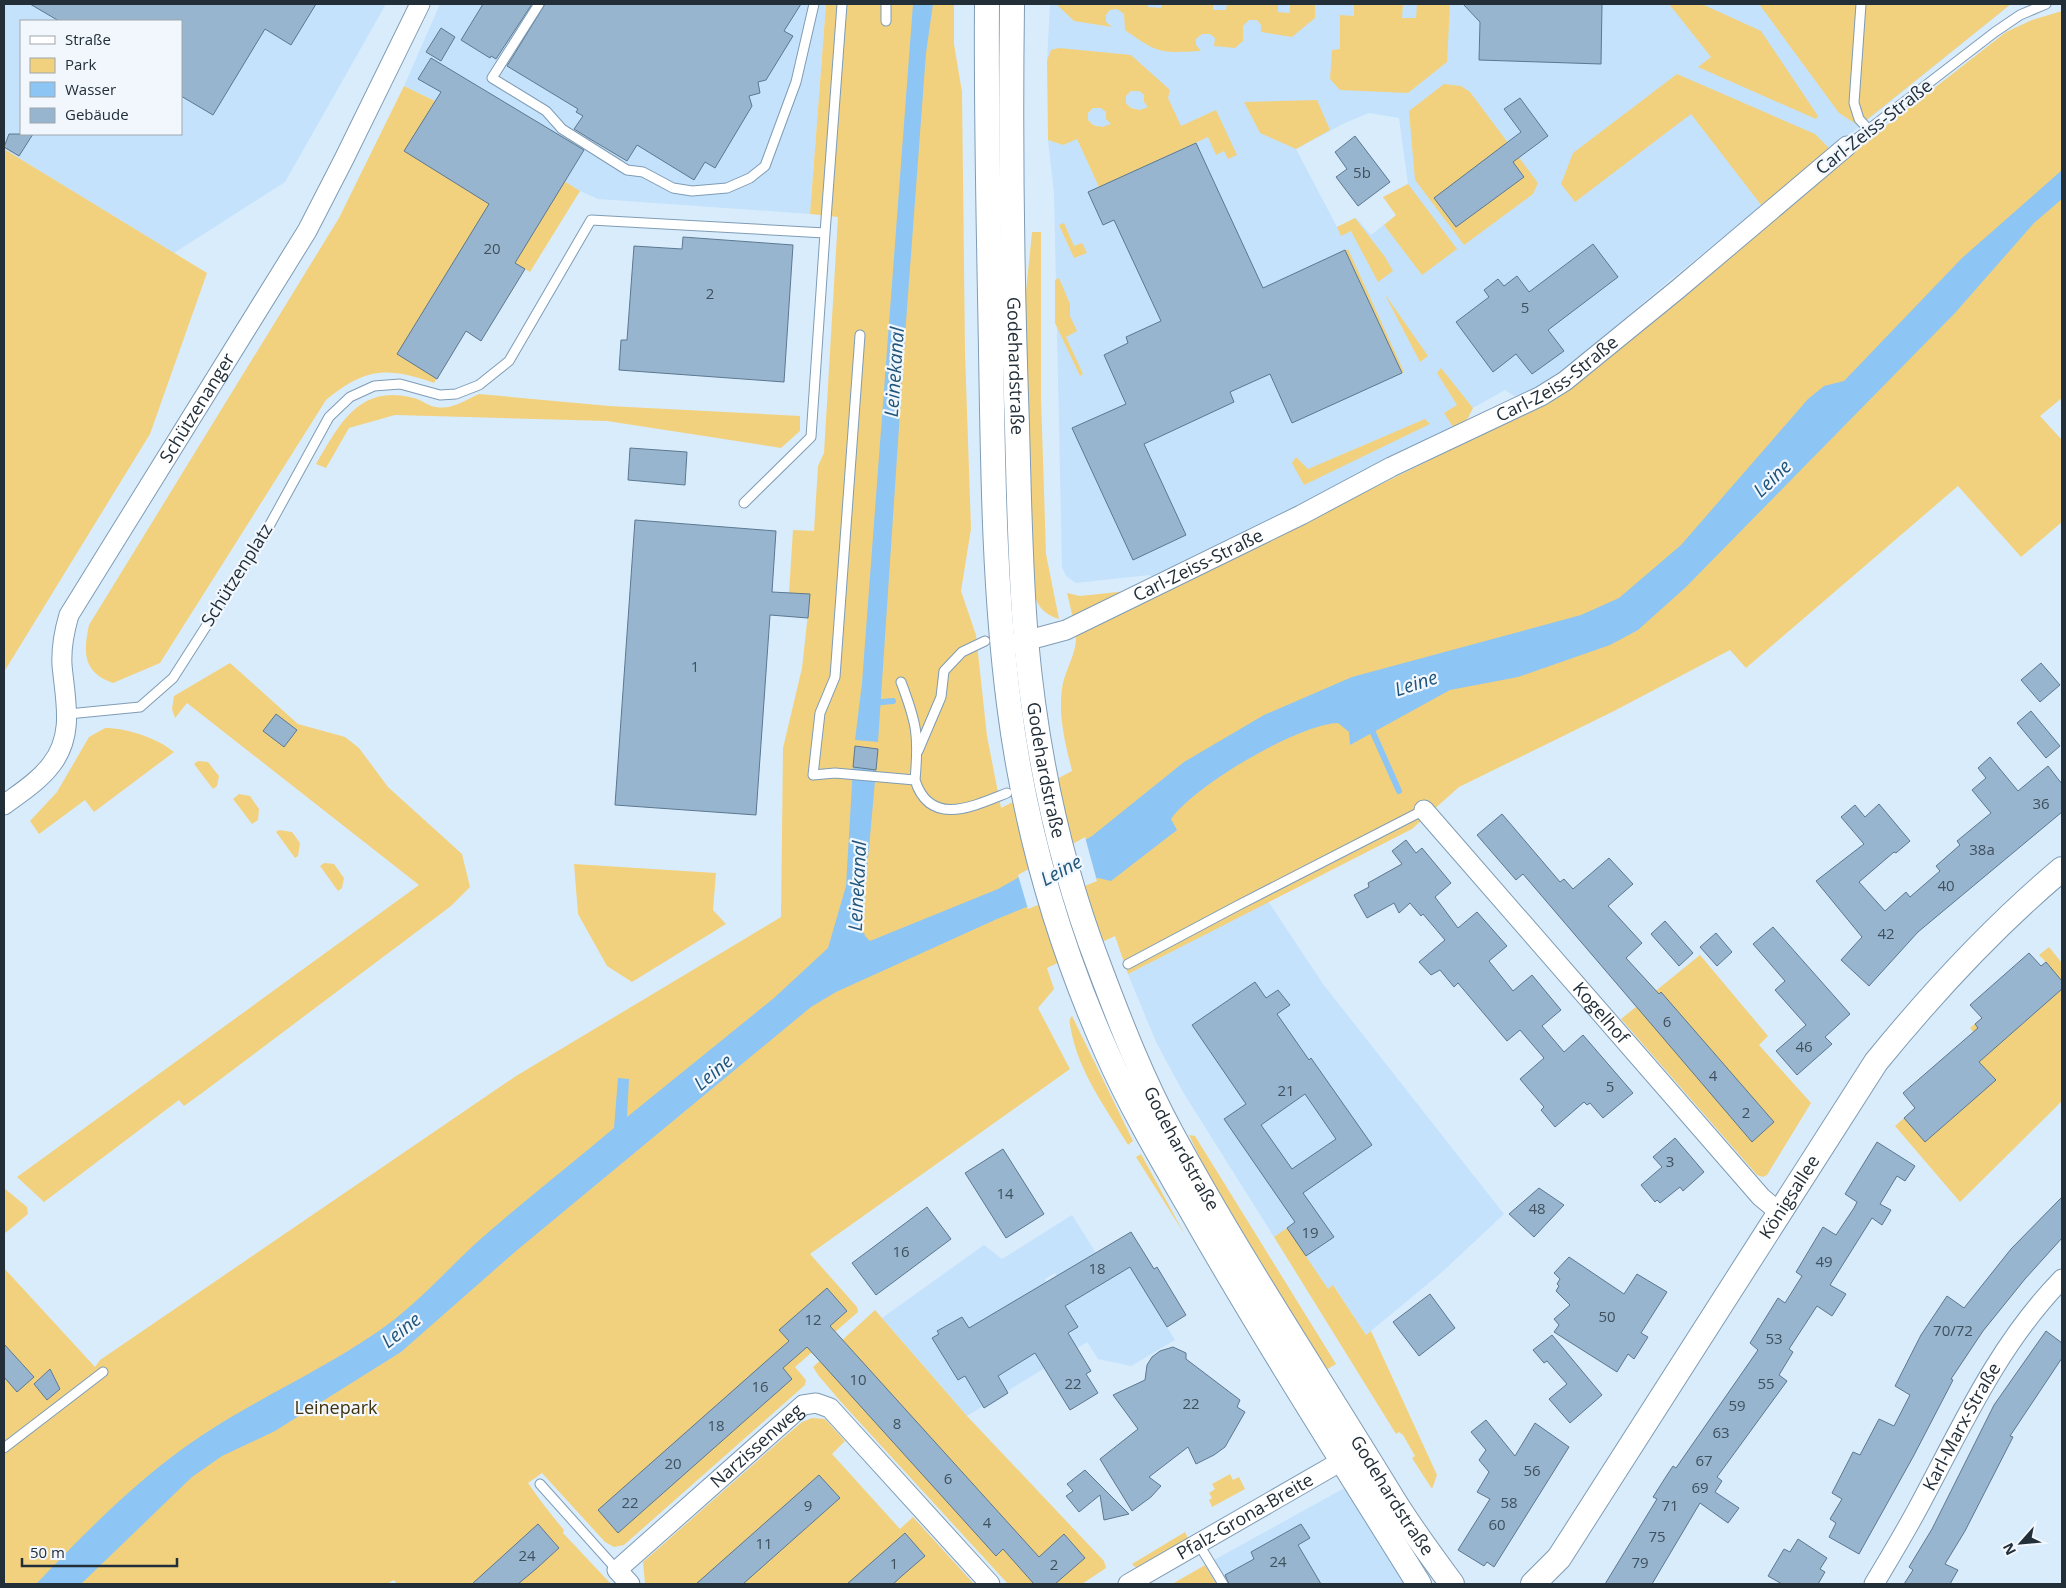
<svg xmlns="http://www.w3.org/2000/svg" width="2066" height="1588" font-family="'Open Sans',sans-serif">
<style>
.built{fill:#c4e2fc;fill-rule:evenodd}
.green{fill:#f2d17e;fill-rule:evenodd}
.water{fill:#8dc5f4}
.pier{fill:#d9ecfc}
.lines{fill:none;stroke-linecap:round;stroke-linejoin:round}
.stream{stroke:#8dc5f4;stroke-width:6}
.building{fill:#97b5ce;stroke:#5c7890;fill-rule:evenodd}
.service-casing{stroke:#7f9cb5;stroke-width:11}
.minor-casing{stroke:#7f9cb5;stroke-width:21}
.tertiary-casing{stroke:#7f9cb5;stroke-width:26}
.service{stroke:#fff;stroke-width:9}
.minor{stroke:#fff;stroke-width:19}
.tertiary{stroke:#fff;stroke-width:24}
.labels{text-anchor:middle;stroke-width:4.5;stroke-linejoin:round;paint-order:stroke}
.number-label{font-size:15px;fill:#3f505e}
.street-label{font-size:18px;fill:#222e38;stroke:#f1f7fd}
.park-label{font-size:18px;fill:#3f320c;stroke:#f1f7fd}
.water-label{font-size:19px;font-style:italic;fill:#21567c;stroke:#f1f7fd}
</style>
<rect width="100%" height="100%" fill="#d9ecfc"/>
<path class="built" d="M4 4H386L285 182 174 253 4 149ZM21 21H181V134H21Z
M440 4H826L810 214 598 199 580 191 435 101 404 86Z
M1050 4H2011L1670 280 1554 378 1516 397 1505 390 1473 408 1461 425 1156 578 1149 575 1076 583 1066 576 1062 567 1054 193 1048 140 1063 145 1100 126 1093 125 1088 120V113L1093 108H1102L1106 112 1138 108H1131L1126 103V96L1131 91H1139L1144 95 1168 97 1047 61ZM1369 113 1399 118 1408 184 1383 197 1396 215 1371 235 1356 218 1337 227 1296 149 1345 123Z
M1268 901 1323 984 1504 1214 1441 1273 1366 1335 1334 1286 1328 1289 1287 1229 1274 1237 1183 1092 1156 1042 1128 974Z
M1072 1215 1096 1253 1058 1277 1055 1273 1045 1279 1055 1312 1146 1257 1154 1269 1157 1267 1167 1327 1175 1340 1131 1366 1098 1359 1087 1342 967 1416 882 1318 984 1245 1002 1259Z
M1350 1485 1413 1584H1216L1205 1565Z"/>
<path class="green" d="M826 4H954V44L962 92 965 352 971 529 961 591 976 635 987 736 1001 808 1072 771C1065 742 1057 713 1063 683 1067 666 1077 652 1076 635L1549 401 1883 128 2006 32 2032 20 2062 11V398L2040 416 2062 440V522L2021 557 1958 486 1746 668 1730 650 1614 711 1459 787 1412 829 1128 974 1115 936 1047 968 1054 989 1038 1008 1070 1069 810 1254 857 1307 858 1312 795 1367 806 1380 805 1385 624 1545 614 1547 605 1542 542 1473 528 1483C539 1499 552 1516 564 1530L563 1533 611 1584H397L394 1580 387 1584H4V1268L95 1367 100 1360 516 1076 781 917 783 748 802 668 810 595 789 593 793 530 814 531 818 466 824 453 838 217 810 214Z
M1056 4H1148V7L1161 8 1162 4H1213V10H1226L1227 4H1278V12L1290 13V4H1315V18L1292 37 1261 32V25L1257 20H1249L1243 26V41L1235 48 1214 46 1215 38 1210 34H1202L1196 39V45L1201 51C1161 53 1158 54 1125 30L1124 14 1117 9 1110 10 1106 15V22L1112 27 1074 21Z
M1354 4H1403L1402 18H1416L1417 4H1450L1447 62 1408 93 1340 90 1330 79 1332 50 1340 49V15L1354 16Z
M1669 4 1704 5 1761 31 1818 116 1816 119 1698 67 1711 57Z
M1759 4H2011L1859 126 1839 113Z
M1059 48 1131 55 1170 90 1168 98 1181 126 1216 110 1237 155 1228 159 1224 151 1216 155 1208 137 1099 187 1077 139 1063 145 1048 140 1047 61 1051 50ZM1131 91H1139L1144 95V102L1148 107 1140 110 1131 108 1126 103V96ZM1093 108H1101L1106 112V119L1111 124 1102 127 1093 125 1088 120V113Z
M1677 74 1815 134 1831 150 1761 205 1691 114 1575 202 1561 184 1573 153Z
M1444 84 1461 86 1470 92 1538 183 1533 194 1464 245 1415 180 1409 111Z
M404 86 435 101 580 191 530 272 525 269 481 341 466 331 434 383C388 367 366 367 326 400L160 663 113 683C83 672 83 653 89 625L339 218Z
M1317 100 1330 130 1296 149 1260 133 1244 102Z
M4 149 207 273 150 434 4 672Z
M1408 184 1457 249 1422 275 1384 225 1396 215 1383 197Z
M1355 218 1385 257 1393 271 1378 282 1351 231 1341 236 1337 227Z
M1064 223 1074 246 1082 243 1087 253 1074 258 1059 225Z
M1032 232H1041V397L1046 554 1059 619C1043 614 1036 605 1033 589L1024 312Z
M1348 249 1404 372 1402 373 1345 251Z
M1059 278 1070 304V316L1077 331 1066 337 1083 374 1080 376 1055 323V280Z
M1384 293 1428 356 1420 362Z
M1441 368 1473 408 1468 418 1455 430 1444 413 1457 405 1437 373Z
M479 394 609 406 800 416V431L781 448 607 421 395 415 349 428 326 468 316 464C339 425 359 383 414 398 422 400 428 406 436 407 451 410 466 400 479 394Z
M1425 419 1430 424 1304 485 1292 463 1296 457 1308 469Z
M1127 591 1073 618 1067 593 1080 596Z
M230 663 298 724 345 737 359 748 388 787 462 854 470 887 451 906 202 1093 184 1106 179 1100 44 1202 17 1177 419 885 187 703 175 718 172 709 174 696Z
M105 728C127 728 157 738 174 752L94 812 85 800 39 834 30 821 57 792 89 737Z
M198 761 208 762 219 776 217 786 213 789 194 764Z
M239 794 250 796 259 809 258 820 252 824 233 799Z
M279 830 292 832 300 843 298 856 295 858 276 832Z
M324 863 334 864 344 878 342 888 338 891 320 866Z
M574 864 716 873 713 910 726 924 632 982 607 966 578 914Z
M2049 947 2062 963V1101L1960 1202 1895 1126 1985 1046 1970 1028 2046 962 2039 955Z
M1700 955 1768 1036 1759 1045 1811 1103 1767 1175 1763 1177 1757 1175 1621 1019Z
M1072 1016 1133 1141 1128 1145C1106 1108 1079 1073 1071 1030 1070 1024 1068 1020 1072 1016Z
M1189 1135 1195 1136 1336 1364 1326 1370 1208 1175Z
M1141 1154 1185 1235 1136 1157Z
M4 1188 27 1207 28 1214 4 1234Z
M1287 1228 1328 1289 1333 1285 1366 1335 1371 1331 1437 1475 1432 1489 1412 1458 1415 1456 1403 1435 1399 1432 1396 1434 1274 1237Z
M875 1310 967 1416 1104 1561 1106 1568 1082 1584H1008L841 1402 818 1375 813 1367Z
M812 1418 825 1419 845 1441 832 1454 900 1529 913 1517 974 1584H645L643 1562 789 1433 802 1422Z
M1230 1474 1233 1480 1239 1477 1245 1489 1212 1507 1209 1500 1212 1498 1209 1493 1215 1489 1212 1484Z
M1185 1532 1188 1538 1136 1568 1132 1564Z
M1205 1565 1216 1584H1172L1200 1568Z"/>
<path class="water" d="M913 4H933L926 53 906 322 878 742 855 740 862 683Z
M2062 170V199L2034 223 1955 313 1686 587 1638 630 1610 645 1518 677 1450 690 1350 745 1349 732 1338 723C1298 724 1194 786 1171 819L1177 830 1111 881 1098 878 997 919 836 992 811 1007 516 1251 401 1352 275 1431 222 1456 192 1477 81 1584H36C87 1531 139 1477 201 1436 264 1394 335 1365 395 1319 424 1296 448 1269 475 1244 520 1204 568 1167 614 1128L618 1078 629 1079 627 1117 774 998 828 948 846 886 853 767 876 770 862 926 865 936 870 941 998 889 1092 836 1184 762 1264 715 1352 677 1581 615 1619 598 1681 545 1808 399 1824 386 1844 381 1962 258Z"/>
<path class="pier" d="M1085 837 1097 881 1028 909 1018 875Z"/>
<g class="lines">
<path class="stream" d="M872 703 893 701
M1370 726 1399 791"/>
</g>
<path class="building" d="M30 4H316L291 45 265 29 213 115 181 96V21H59Z
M483 4H532L496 59 491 56 490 58 461 40Z
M545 4H801L784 31 793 36 766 80 758 82 760 93 749 96 752 106 715 168 705 162 694 180 637 145 627 161 590 139 574 129 583 116 576 112 578 109 507 66Z
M1463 4H1602L1601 64 1479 60 1480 22Z
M441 28 455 37 441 61 426 52Z
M431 58 584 150 515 263 525 269 481 341 466 331 437 379 397 354 489 204 404 151 441 92 418 79Z
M1520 98 1548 136 1513 162 1524 177 1456 227 1434 198 1521 132 1504 109Z
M9 134H33L19 156 4 147Z
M1355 136 1390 182 1358 206 1336 177 1347 169 1335 152Z
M1196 143 1263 288 1345 250 1402 373 1292 423 1270 374 1230 392 1234 402 1144 444 1186 535 1133 560 1072 428 1126 404 1104 355 1128 343 1126 337 1161 321 1114 220 1103 225 1088 192Z
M683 237 793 245 784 382 619 370 621 340H627L634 246 682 249Z
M1593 244 1618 277 1548 330 1564 351 1532 374 1516 354 1493 372 1456 322 1489 297 1484 290 1498 279 1504 286 1517 276 1529 292Z
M630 448 687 452 685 485 628 480Z
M635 520 776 531 772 592 810 594 808 618 770 615 756 815 615 805Z
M2041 663 2060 685 2040 702 2021 680Z
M2031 711 2060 746 2046 758 2017 723Z
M276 714 297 730 284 747 263 731Z
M855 746 878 749 876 770 853 767Z
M1990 757 2018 791 2048 766 2062 784V812L1918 932 1869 986 1841 960 1862 937 1816 881 1864 844 1841 817 1855 805 1865 817 1879 804 1910 841 1896 853 1894 852 1859 882 1885 911 1906 892 1910 897 1940 871 1936 866 1960 845 1957 841 1991 813 1972 790 1986 778 1978 768Z
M1502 814 1560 882 1564 879 1573 889 1609 858 1633 884 1608 906 1642 943 1626 958 1659 994 1661 992 1774 1122 1752 1142 1523 874 1516 880 1477 835Z
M1406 840 1416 853 1422 848 1451 883 1435 897 1458 928 1477 912 1507 946 1489 961 1513 991 1532 975 1561 1010 1542 1026 1564 1052 1583 1035 1633 1093 1603 1118 1590 1103 1587 1105 1584 1102 1555 1127 1541 1110 1544 1107 1520 1079 1544 1058 1520 1030 1507 1041 1458 983 1454 987 1440 970 1431 975 1419 962 1445 940 1423 914 1421 916 1410 903 1399 913 1394 903 1367 918 1354 895 1369 887 1368 883 1402 864 1392 851Z
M1665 921 1693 953 1679 966 1651 934Z
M1773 927 1850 1014 1825 1037 1832 1044 1797 1075 1776 1051 1806 1025 1775 990 1785 981 1753 944Z
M1716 933 1732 952 1717 966 1700 947Z
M2029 953 2041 966 2046 962 2062 981V989L1979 1062 1996 1080 1925 1142 1904 1118 1915 1108 1903 1093 1978 1028 1975 1024 1982 1018 1970 1005Z
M1255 982 1266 998 1278 990 1290 1005 1277 1014 1309 1060 1311 1058 1372 1145 1303 1193 1334 1237 1306 1256 1287 1228 1295 1222 1224 1119 1246 1104 1192 1025ZM1305 1094 1336 1139 1292 1169 1261 1125Z
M1675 1138 1704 1172 1683 1191 1680 1187 1660 1203 1657 1200 1655 1202 1641 1185 1662 1167 1653 1157Z
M1877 1142 1915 1166 1905 1181 1897 1176 1880 1204 1891 1210 1882 1225 1872 1218 1830 1285 1846 1294 1832 1316 1817 1306 1789 1349 1793 1352 1779 1375 1787 1381 1717 1477 1722 1481 1715 1492 1739 1508 1728 1523 1700 1503 1652 1584H1605L1657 1499 1653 1497 1667 1475 1673 1466 1676 1468 1758 1350 1750 1343 1778 1298 1785 1303 1802 1276 1796 1272 1823 1227 1836 1235 1854 1208 1857 1202 1845 1194Z
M1003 1149 1044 1214 1006 1238 965 1173Z
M1539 1188 1564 1205 1534 1237 1509 1214Z
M2062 1197V1238L2025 1279 1983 1331 1951 1379 1953 1380 1913 1457 1859 1554 1829 1537 1836 1523 1830 1519 1842 1499 1832 1493 1853 1452 1860 1455 1879 1419 1894 1426 1910 1395 1895 1386 1921 1335 1947 1296 1964 1308 2011 1249Z
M927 1207 951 1239 876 1295 852 1263Z
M1131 1232 1154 1269 1157 1267 1186 1315 1167 1327 1130 1267 1065 1306 1078 1327 1068 1333 1091 1371 1086 1374 1098 1393 1070 1410 1035 1353 998 1376 1008 1393 984 1408 965 1376 958 1380 932 1338 939 1334 937 1331 962 1317 969 1328Z
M1569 1257 1624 1294 1637 1274 1667 1292 1641 1333 1648 1337 1634 1359 1628 1354 1617 1372 1554 1332 1559 1325 1554 1319 1570 1305 1556 1291 1559 1286 1557 1284 1560 1279 1554 1273Z
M827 1288 847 1311 830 1326 1039 1557 1064 1534 1085 1558 1055 1584H1034L1003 1549 996 1556 807 1347 783 1368 792 1379 618 1533 598 1510 789 1341 779 1330Z
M1430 1294 1455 1328 1419 1356 1393 1322Z
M2046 1331 2062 1343V1358L2010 1436 2013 1437 1965 1531 1945 1564 1958 1570 1950 1584H1904L1913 1570 1909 1567 1932 1529 1994 1405Z
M1552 1335 1602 1395 1570 1423 1549 1399 1567 1384 1547 1361 1544 1363 1533 1350Z
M4 1344 34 1377 17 1392 4 1377Z
M1173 1347 1186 1353V1359L1240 1400 1237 1407 1245 1412 1225 1447 1214 1455 1196 1464 1188 1447 1149 1477 1161 1486 1151 1497 1132 1511 1100 1459 1138 1429 1113 1395 1145 1380 1147 1365 1152 1357 1160 1351Z
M50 1369 60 1389 47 1400 34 1384Z
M1486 1420 1515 1456 1535 1423 1569 1447 1494 1567 1487 1562 1484 1566 1458 1550 1490 1499 1477 1492 1489 1472 1479 1460 1486 1450 1471 1432Z
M1085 1470 1129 1514 1104 1520 1100 1495 1079 1512 1066 1496 1073 1491 1067 1484Z
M819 1475 840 1498 743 1584H696Z
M538 1524 559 1548 536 1569 518 1584H472Z
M1301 1524 1310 1538 1298 1545 1321 1584H1229L1225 1575 1254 1559 1251 1552Z
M905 1533 925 1556 903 1575 893 1584H847Z
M1798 1539 1827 1558 1820 1569 1825 1572 1818 1584H1782L1768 1576 1784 1549 1790 1552Z"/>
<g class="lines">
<g class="service-casing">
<path id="service" d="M539 4 492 78 546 111 562 129 627 170 643 172 673 188 692 191 727 188 750 178 765 166 796 82 814 4
M1861 4 1854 103 1859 119 1868 129
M886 21V4
M1847 146 1995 32 2020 15 2046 4
M860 335 835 677 820 713 813 775 835 773 915 780C930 828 974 806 1007 793
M744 503 811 437 825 233
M901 682C917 724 919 736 915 780
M68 714 140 707 173 678 262 539 329 417 350 397 374 386 400 384 440 395 456 394 479 385 509 361 591 220 825 233 842 4
M918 751 941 697 944 671 962 652 985 641
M1128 964 1237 906 1424 810
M4 1448 103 1372
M540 1484 617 1570
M1198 1543 1223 1584"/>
</g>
<g class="minor-casing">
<g id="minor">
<path id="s1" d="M1014 644 1066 630 1301 515 1391 467 1541 396 1565 381 1678 289 1847 146"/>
<path id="s2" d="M4 805C20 793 39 781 51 765 75 735 65 699 62 665 61 647 64 632 69 615L307 231 344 159 420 4"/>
<path id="s3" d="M1424 810 1761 1197 1779 1212"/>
<path id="s4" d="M630 1584 617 1570 803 1405 816 1403 830 1408 990 1584"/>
<path id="s5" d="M1128 1584 1352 1455"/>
<path id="s6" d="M1874 1584C1889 1559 1904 1534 1918 1508 1961 1428 1997 1346 2062 1279"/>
</g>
</g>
<g class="tertiary-casing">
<g id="tertiary">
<path d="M987 4C986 119 989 235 991 350 993 468 994 587 1009 704 1024 823 1058 943 1107 1053 1133 1112 1167 1168 1199 1224 1269 1346 1345 1465 1419 1584"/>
<path id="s7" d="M1012 4C1010 144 1012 285 1017 426 1019 497 1020 569 1026 640 1036 751 1059 862 1099 966 1120 1022 1143 1081 1172 1134 1240 1259 1320 1379 1394 1501 1412 1530 1432 1557 1452 1584"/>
<path id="s8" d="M1533 1584 1559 1558 1876 1062C1933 992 1993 927 2062 869"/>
</g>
</g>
<use href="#service" class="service"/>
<use href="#minor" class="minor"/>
<use href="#tertiary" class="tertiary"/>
</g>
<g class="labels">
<g class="number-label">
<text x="1362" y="178">5b</text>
<text x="492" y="254">20</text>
<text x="710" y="299">2</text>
<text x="1525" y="313">5</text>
<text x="695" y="672">1</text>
<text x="2041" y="809">36</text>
<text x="1982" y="855">38a</text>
<text x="1946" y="891">40</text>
<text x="1886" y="939">42</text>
<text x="1667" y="1027">6</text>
<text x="1804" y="1052">46</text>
<text x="1713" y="1081">4</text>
<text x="1610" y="1092">5</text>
<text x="1286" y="1096">21</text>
<text x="1746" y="1118">2</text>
<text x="1670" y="1167">3</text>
<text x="1005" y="1199">14</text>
<text x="1537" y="1214">48</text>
<text x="1310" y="1238">19</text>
<text x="901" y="1257">16</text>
<text x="1824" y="1267">49</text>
<text x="1097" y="1274">18</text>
<text x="1607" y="1322">50</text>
<text x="813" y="1325">12</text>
<text x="1953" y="1336">70/72</text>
<text x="1774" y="1344">53</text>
<text x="858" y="1385">10</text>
<text x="1073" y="1389">22</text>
<text x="1766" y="1389">55</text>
<text x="760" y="1392">16</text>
<text x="1191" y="1409">22</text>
<text x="1737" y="1411">59</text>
<text x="897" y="1429">8</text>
<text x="716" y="1431">18</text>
<text x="1721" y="1438">63</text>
<text x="1704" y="1466">67</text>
<text x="673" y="1469">20</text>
<text x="1532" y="1476">56</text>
<text x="948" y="1484">6</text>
<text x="1700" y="1493">69</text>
<text x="630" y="1508">22</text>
<text x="1509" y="1508">58</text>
<text x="808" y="1511">9</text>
<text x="1670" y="1511">71</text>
<text x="987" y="1528">4</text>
<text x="1497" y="1530">60</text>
<text x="1657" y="1542">75</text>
<text x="764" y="1549">11</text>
<text x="527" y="1561">24</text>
<text x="1278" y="1567">24</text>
<text x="1640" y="1568">79</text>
<text x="894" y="1569">1</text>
<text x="1054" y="1570">2</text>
</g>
<g class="street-label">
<text transform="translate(1874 127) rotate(-38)" y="6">Carl-Zeiss-Straße</text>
<text dy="6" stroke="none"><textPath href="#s7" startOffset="362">Godehardstraße</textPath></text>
<text dy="6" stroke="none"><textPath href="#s1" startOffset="606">Carl-Zeiss-Straße</textPath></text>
<text dy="6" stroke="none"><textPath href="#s2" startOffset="460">Schützenanger</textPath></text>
<text dy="6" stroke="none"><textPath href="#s1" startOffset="201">Carl-Zeiss-Straße</textPath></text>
<text transform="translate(237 575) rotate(-58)" y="6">Schützenplatz</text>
<text dy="6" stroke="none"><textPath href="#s7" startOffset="768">Godehardstraße</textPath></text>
<text dy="6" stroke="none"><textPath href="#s3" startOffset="269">Kogelhof</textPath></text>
<text dy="6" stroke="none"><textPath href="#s7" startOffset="1172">Godehardstraße</textPath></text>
<text dy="6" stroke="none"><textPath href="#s8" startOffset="465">Königsallee</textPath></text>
<text dy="6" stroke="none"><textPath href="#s6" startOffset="180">Karl-Marx-Straße</textPath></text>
<text dy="6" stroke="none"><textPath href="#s4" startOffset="206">Narzissenweg</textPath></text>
<text dy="6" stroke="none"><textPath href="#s7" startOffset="1578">Godehardstraße</textPath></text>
<text dy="6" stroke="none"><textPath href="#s5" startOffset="135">Pfalz-Grona-Breite</textPath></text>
</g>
<g class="park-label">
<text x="336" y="1414">Leinepark</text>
</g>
<g class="water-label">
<text transform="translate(894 372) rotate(-86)" y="7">Leinekanal</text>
<text transform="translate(1772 478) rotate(-44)" y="7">Leine</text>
<text transform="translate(1416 683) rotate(-18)" y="7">Leine</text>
<text transform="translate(1061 870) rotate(-28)" y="7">Leine</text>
<text transform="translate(857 886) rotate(-87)" y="7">Leinekanal</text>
<text transform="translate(713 1072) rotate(-40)" y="7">Leine</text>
<text transform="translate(401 1330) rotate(-38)" y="7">Leine</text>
</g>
</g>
<rect width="2066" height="1588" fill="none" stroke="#222e38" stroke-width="10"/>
<rect x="20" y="20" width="162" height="115" fill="#f1f7fd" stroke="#9ea7ae"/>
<rect x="30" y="36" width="25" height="8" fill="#ffffff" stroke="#9ea7ae"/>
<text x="65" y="45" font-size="15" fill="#222e38">Straße</text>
<rect x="30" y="58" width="25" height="15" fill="#f2d17e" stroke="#9ea7ae"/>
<text x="65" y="70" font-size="15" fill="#222e38">Park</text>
<rect x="30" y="82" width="25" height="15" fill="#8dc5f4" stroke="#9ea7ae"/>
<text x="65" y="95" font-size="15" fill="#222e38">Wasser</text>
<rect x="30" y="108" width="25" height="15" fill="#97b5ce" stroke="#9ea7ae"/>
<text x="65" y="120" font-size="15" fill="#222e38">Gebäude</text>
<g transform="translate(2021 1543) rotate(243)" stroke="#f1f7fd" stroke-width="4" paint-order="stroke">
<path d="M0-4L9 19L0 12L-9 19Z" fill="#222e38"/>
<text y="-8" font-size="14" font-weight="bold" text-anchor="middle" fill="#222e38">N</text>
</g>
<path d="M22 1558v8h155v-8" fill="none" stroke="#222e38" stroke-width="2.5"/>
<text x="30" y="1558" font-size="15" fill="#222e38" stroke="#f1f7fd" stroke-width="4" paint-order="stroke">50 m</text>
</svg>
